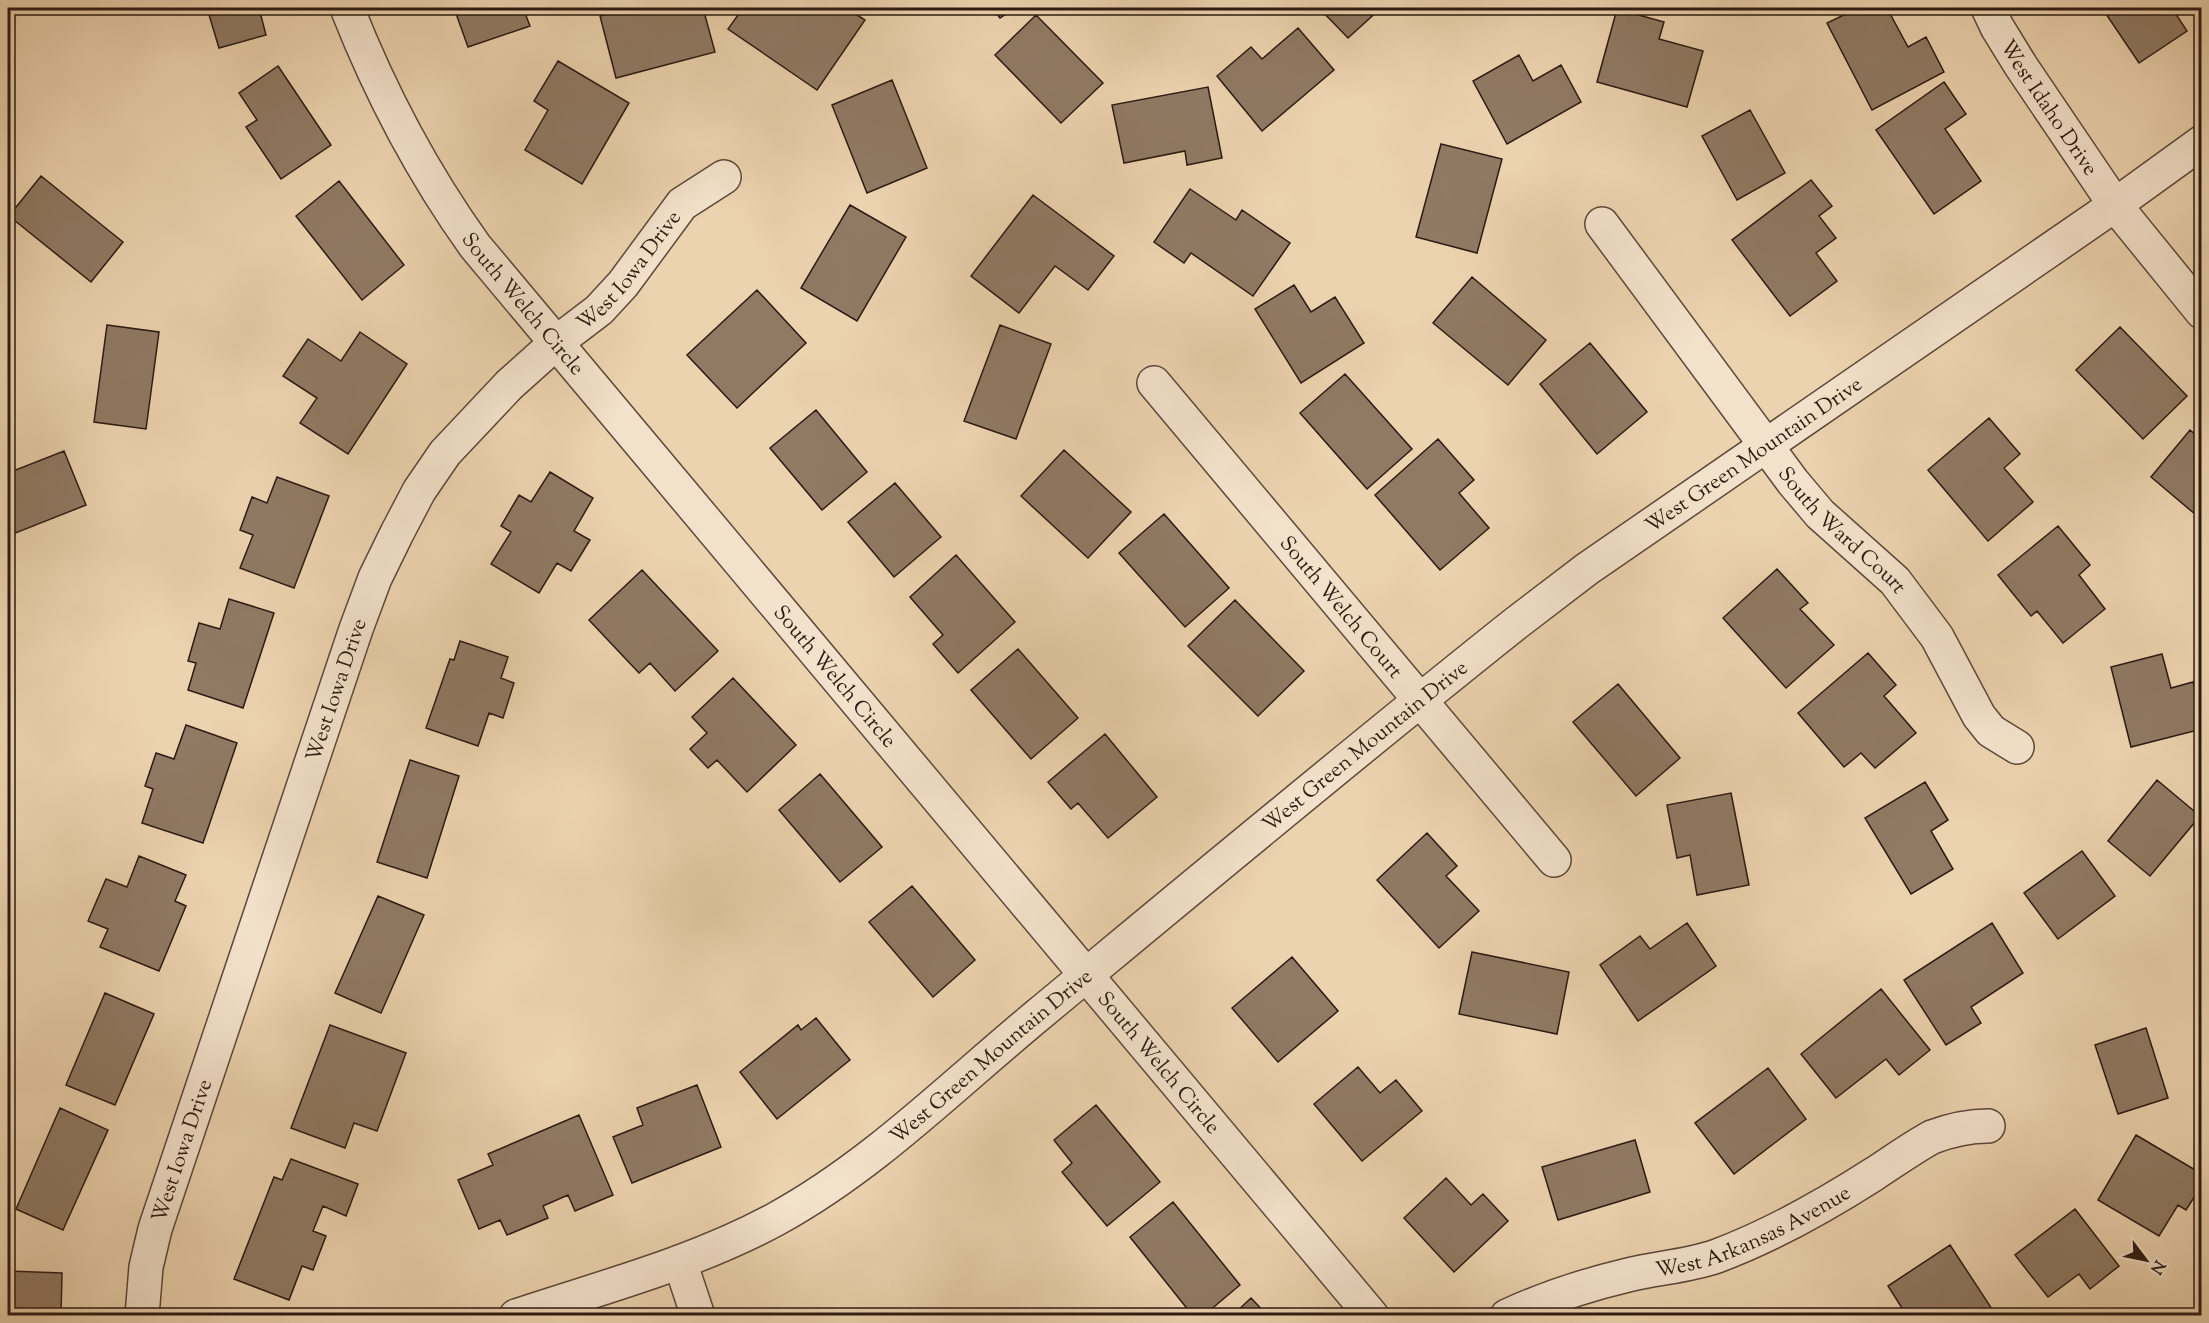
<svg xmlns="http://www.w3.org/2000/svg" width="2209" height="1323" font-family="'Sorts Mill Goudy',serif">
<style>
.building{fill:#907a64;stroke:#2c1a12;stroke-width:1.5}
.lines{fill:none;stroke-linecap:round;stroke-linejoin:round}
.street-casing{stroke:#5c4839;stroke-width:36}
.street{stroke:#f3e2cb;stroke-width:33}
.labels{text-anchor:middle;stroke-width:6;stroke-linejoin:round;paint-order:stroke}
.street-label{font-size:21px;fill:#2c1a12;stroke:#f3e2cb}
</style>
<rect width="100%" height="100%" fill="#ecd3af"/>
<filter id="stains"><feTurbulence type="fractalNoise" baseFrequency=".00333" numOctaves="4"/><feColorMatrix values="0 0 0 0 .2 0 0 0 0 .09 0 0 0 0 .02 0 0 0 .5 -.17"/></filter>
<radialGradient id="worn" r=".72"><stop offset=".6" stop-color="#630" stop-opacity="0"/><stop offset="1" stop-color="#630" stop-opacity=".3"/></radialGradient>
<path class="building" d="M207 8H259L266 35 219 48Z
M454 8H523L530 26 468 47Z
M632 8H703L715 52 616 78 600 16Z
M743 8H846L865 20 817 90 728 29Z
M992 8H1015L1000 18Z
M1319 8H1381L1348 38Z
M1858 8H1887L1908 47 1926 37 1944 72 1872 110 1827 23Z
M2102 8H2172L2187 31 2139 63Z
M1617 9 1664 22 1659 39 1703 51 1687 107 1597 82Z
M1036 15 1103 83 1061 123 995 55Z
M1298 28 1334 70 1262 131 1217 76 1251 47 1262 59Z
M1519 55 1533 81 1561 65 1581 102 1507 144 1473 81Z
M558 61 629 103 582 184 525 150 548 110 534 101Z
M278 66 331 145 281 179 246 127 257 120 239 93Z
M892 80 927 168 867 193 832 105Z
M1944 82 1966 114 1945 129 1981 181 1934 214 1876 130Z
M1208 87 1222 158 1187 165 1185 151 1124 163 1112 105Z
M1750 110 1785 173 1737 200 1702 136Z
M1441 144 1502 159 1477 253 1416 237Z
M41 176 123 242 91 282 9 216Z
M1811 180 1832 206 1819 216 1836 238 1816 253 1837 281 1790 316 1732 240Z
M339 181 404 265 362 300 296 216Z
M1190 189 1236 220 1242 210 1290 243 1253 296 1191 253 1184 263 1154 242Z
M1033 195 1114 256 1088 290 1055 266 1019 313 971 276Z
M850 205 906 237 857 321 801 288Z
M1472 277 1546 340 1508 385 1433 323Z
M1294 285 1311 312 1335 297 1364 343 1301 383 1255 309Z
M757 290 806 343 737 408 687 355Z
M107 325 159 332 146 429 94 422Z
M1000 325 1051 344 1016 439 964 421Z
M2120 327 2187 396 2143 439 2076 370Z
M360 332 407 364 348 454 300 423 317 398 283 376 308 339 341 361Z
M1590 343 1647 412 1597 454 1540 384Z
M1345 374 1412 449 1367 489 1300 413Z
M816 410 867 472 822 510 770 448Z
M1989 418 2020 454 2004 468 2033 502 1988 541 1928 470Z
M2190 430 2202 440V520L2151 477Z
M1438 439 1474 480 1459 493 1489 528 1440 570 1375 495Z
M1064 450 1131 512 1088 558 1021 496Z
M64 451 86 505 8 536V473Z
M550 472 593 498 574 531 590 540 571 571 557 563 539 593 491 564 511 532 501 526 519 495 531 502Z
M277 477 329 496 294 588 240 568 253 535 240 530 252 497 267 503Z
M895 483 941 537 894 577 848 522Z
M1164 514 1229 588 1185 627 1119 553Z
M2058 526 2090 565 2079 575 2105 609 2063 643 2037 611 2031 616 1998 575Z
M956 555 1015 622 958 673 933 644 943 635 910 597Z
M1777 569 1808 603 1800 609 1834 645 1786 688 1723 618Z
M642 570 718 651 675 691 650 663 639 673 589 620Z
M229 599 274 613 243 708 188 690 196 663 188 661 199 623 220 629Z
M1235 600 1304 671 1258 716 1188 646Z
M460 641 508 657 501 678 514 683 503 718 489 713 478 746 426 728 450 659 454 660Z
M1018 649 1078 718 1031 759 971 690Z
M1868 653 1896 685 1884 696 1916 733 1875 768 1861 753 1844 767 1798 713Z
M2162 654 2171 688 2193 682 2202 714V729L2131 747 2111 667Z
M733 678 796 745 747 792 717 760 708 768 690 749 707 733 692 717Z
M1618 684 1680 758 1636 796 1573 722Z
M186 725 237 743 203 843 142 823 153 789 145 786 156 753 174 759Z
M1105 734 1157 797 1108 838 1078 803 1071 809 1048 782Z
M410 760 459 776 427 878 377 862Z
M820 774 882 847 840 882 779 810Z
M2157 780 2200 816 2150 876 2108 841Z
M1925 782 1948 820 1931 831 1953 869 1911 894 1865 818Z
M1731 793 1749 885 1697 895 1690 855 1677 858 1667 805Z
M1427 833 1457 866 1446 876 1479 911 1439 948 1377 880Z
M2082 851 2115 896 2058 939 2024 893Z
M139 856 186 875 175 901 186 906 159 971 100 947 108 929 88 921 106 879 127 887Z
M912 886 975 960 933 997 869 922Z
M378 896 424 915 381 1013 335 993Z
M1687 923 1716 966 1638 1021 1600 965 1640 936 1650 949Z
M1992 923 2023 973 1971 1007 1981 1023 1946 1045 1904 980Z
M1472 952 1569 972 1557 1034 1459 1014Z
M1292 957 1338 1011 1278 1062 1232 1008Z
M1881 989 1930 1050 1899 1075 1886 1059 1836 1098 1801 1054Z
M105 993 154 1014 115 1105 66 1085Z
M816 1018 850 1060 777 1119 740 1072 798 1025 801 1030Z
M330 1025 406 1053 377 1131 354 1123 345 1148 291 1128Z
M2146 1028 2168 1098 2118 1114 2095 1045Z
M1358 1067 1380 1093 1396 1080 1422 1111 1362 1161 1314 1104Z
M1768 1068 1806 1119 1734 1174 1695 1123Z
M697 1085 721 1147 632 1183 613 1137 643 1125 637 1108Z
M1096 1105 1160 1182 1107 1226 1062 1172 1072 1163 1054 1140Z
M60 1108 108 1130 63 1230 16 1209Z
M579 1115 613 1195 575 1211 568 1195 543 1206 548 1218 507 1235 500 1220 479 1229 458 1180 493 1165 488 1154Z
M2136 1135 2202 1174V1185L2186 1210 2178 1205 2159 1236 2098 1200Z
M1635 1140 1650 1192 1558 1220 1542 1167Z
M291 1159 358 1184 346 1216 323 1206 313 1231 326 1236 313 1270 302 1266 289 1300 234 1279 274 1177 282 1180Z
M1446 1178 1471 1205 1483 1194 1508 1221 1454 1272 1404 1218Z
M1173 1202 1240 1285 1203 1316H1193L1130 1237Z
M2075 1209 2119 1266 2090 1289 2079 1274 2048 1297 2015 1255Z
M1950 1245 1992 1309 1982 1316H1941L1940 1314 1907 1316 1888 1286Z
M8 1271 62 1273 61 1316H8Z
M1251 1298 1268 1316H1232Z"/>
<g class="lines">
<g class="street-casing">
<g id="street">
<path id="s1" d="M347 8C380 92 422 172 475 246L1372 1316"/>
<path id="s2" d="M1988 8 1997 27 2021 66 2115 205 2202 312"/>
<path id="s3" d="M1602 224 1793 482 1820 514 1895 581 1937 637 1979 716 1991 731 2017 747"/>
<path id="s4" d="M1154 383 1554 860"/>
<path d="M680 1262 698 1316"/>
<path id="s5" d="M142 1316 146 1267 155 1229 356 629 375 578 397 533 419 491 445 453 509 385 557 342 599 310 623 284 682 204 724 177"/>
<path id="s6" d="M516 1316C603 1287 695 1263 776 1219 873 1166 953 1085 1038 1015 1196 884 1354 752 1515 624L1587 569 2115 205 2202 142"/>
<path id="s7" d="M1507 1316C1546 1298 1586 1285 1628 1275 1657 1268 1689 1266 1717 1256 1773 1235 1824 1206 1874 1174 1894 1161 1912 1148 1932 1137 1951 1130 1968 1126 1988 1126"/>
</g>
</g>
<use href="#street" class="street"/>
</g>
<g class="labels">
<g class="street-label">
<text dy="7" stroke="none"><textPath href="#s2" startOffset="117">West Idaho Drive</textPath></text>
<text dy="7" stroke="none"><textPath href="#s5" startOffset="1179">West Iowa Drive</textPath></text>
<text dy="7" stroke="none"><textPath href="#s1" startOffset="346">South Welch Circle</textPath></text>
<text dy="7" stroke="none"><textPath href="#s6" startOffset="1520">West Green Mountain Drive</textPath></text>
<text dy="7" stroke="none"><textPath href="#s3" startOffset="390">South Ward Court</textPath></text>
<text dy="7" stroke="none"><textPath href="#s4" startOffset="292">South Welch Court</textPath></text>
<text dy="7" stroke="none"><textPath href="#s1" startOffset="832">South Welch Circle</textPath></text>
<text dy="7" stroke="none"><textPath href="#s5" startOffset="657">West Iowa Drive</textPath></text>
<text dy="7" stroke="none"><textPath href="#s6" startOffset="1034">West Green Mountain Drive</textPath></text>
<text dy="7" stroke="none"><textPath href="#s6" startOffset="548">West Green Mountain Drive</textPath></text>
<text dy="7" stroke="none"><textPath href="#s1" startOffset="1336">South Welch Circle</textPath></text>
<text dy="7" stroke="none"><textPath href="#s5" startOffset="171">West Iowa Drive</textPath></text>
<text dy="7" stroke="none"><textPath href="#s7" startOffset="261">West Arkansas Avenue</textPath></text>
</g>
</g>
<rect width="2209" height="1323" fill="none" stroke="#ecd3af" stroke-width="30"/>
<rect x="9" y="9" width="2191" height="1305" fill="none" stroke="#2c1a12" stroke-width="3"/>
<rect x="15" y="15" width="2179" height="1293" fill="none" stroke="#2c1a12" stroke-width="1.5"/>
<g transform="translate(2146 1260) rotate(122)" stroke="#f3e2cb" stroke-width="4.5" paint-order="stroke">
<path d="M0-4.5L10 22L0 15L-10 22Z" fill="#2c1a12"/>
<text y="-9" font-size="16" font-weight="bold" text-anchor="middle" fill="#2c1a12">N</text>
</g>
<rect width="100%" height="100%" filter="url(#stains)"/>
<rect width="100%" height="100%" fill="url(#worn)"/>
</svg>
